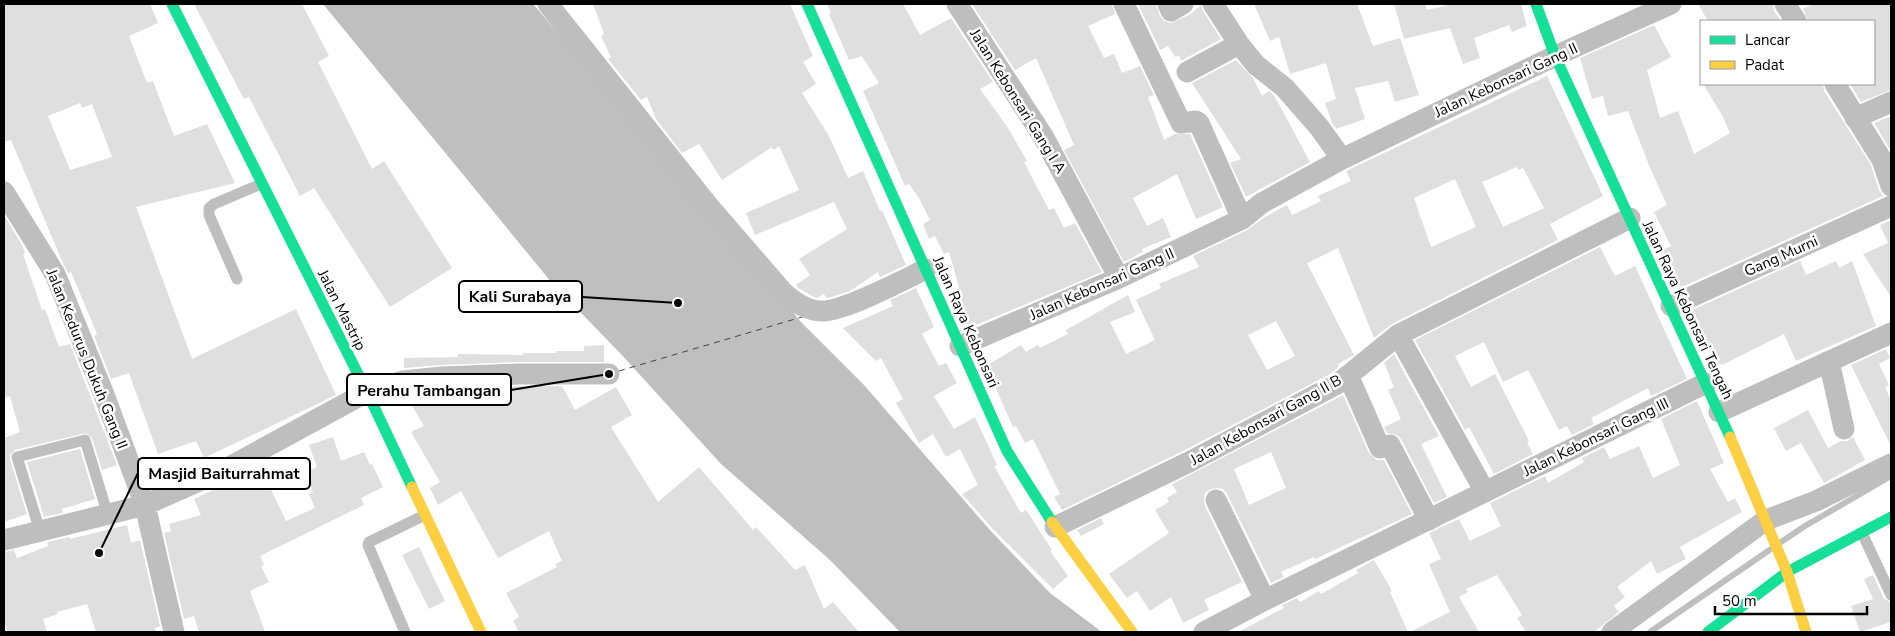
<svg xmlns="http://www.w3.org/2000/svg" width="1895" height="636" font-family="'Nunito Sans',sans-serif">
<style>
.water{fill:#bfbfbf}
.lines{fill:none;stroke-linecap:round;stroke-linejoin:round}
.stream{stroke:#bfbfbf;stroke-width:6}
.ferry{stroke:#444;stroke-width:1;stroke-dasharray:6 5;stroke-linecap:butt}
.building{fill:#dfdfdf;fill-rule:evenodd}
.lane{stroke:#bebebe;stroke-width:11}
.street{stroke:#bebebe;stroke-width:21}
.fast{stroke:#16e098;stroke-width:11}
.slow{stroke:#ffcf43;stroke-width:11}
.labels{text-anchor:middle;stroke-width:5;stroke-linejoin:round;paint-order:stroke}
.street-label{font-size:15px;fill:#000;stroke:#fff}
.leader{fill:none;stroke:#000;stroke-width:2}
.callout-dot{fill:#000;stroke:#fff;stroke-width:2}
.callout{fill:#fff;stroke:#000;stroke-width:2}
.callout-label{font-size:16px;text-anchor:middle;font-weight:bold;fill:#000}
</style>
<rect width="100%" height="100%" fill="#fff"/>
<path class="water" d="M323 4H533L703 201 801 322 864 385 989 529 1050 593 1102 632H900L830 560 721 464 620 353 552 283Z"/>
<g class="lines">
<path class="stream" d="M1781 542 1805 526 1891 476
M1650 632 1771 549"/>
<path class="ferry" d="M619 371 802 317"/>
</g>
<path class="building" d="M4 4H150L158 23 129 36 147 83 153 81 174 136 207 124 235 183 136 207 192 359 296 309 336 395 204 458 196 441 158 454 129 373 111 379 94 336 97 334 71 272 68 273 62 261 11 140 4 142ZM80 103 82 108 92 104 112 157 70 170 48 116Z
M194 4H302L329 56 318 62 372 169 384 161 452 268 390 307 314 188 300 196 249 97 244 99Z
M593 4H790L813 56 803 62 816 84 802 93 829 136 848 178 863 171 880 211 882 210 906 265 880 277 878 272 850 291 829 298H826L824 294 817 298 814 297 798 288 796 285 810 275 799 259 847 229 834 202 755 235 746 213 799 190 779 146 774 150 772 147 722 180 699 144 682 153 656 119 647 97 641 100 608 59 611 57 601 36 604 34Z
M827 4H903L920 35 951 18 993 82 980 89 1008 128 1027 161 1024 162 1049 210 1054 208 1064 228 1075 223 1102 272 969 328 955 297 961 294 949 252 944 254 935 236 929 239 923 224 930 220 919 198 909 184 905 186 863 91 879 83 862 56 849 60 829 14 831 13Z
M972 4H1112L1115 14 1088 26 1104 58 1114 54 1122 73 1140 66 1154 95 1148 97 1164 140 1175 134H1190L1223 207 1196 219 1177 174 1133 198 1147 226 1163 218 1171 237 1142 249 1143 252 1124 262 1064 150 1074 145 1036 58 1015 70Z
M1138 4H1156L1160 16 1164 21 1171 23 1189 15 1201 5 1203 11 1221 39 1181 61 1179 55 1175 57 1168 46 1160 50Z
M1254 4H1357L1373 46 1400 38 1419 95 1395 102 1388 81 1355 88 1365 119 1336 129 1332 123 1325 103 1336 99 1326 63 1290 74 1279 37 1270 41Z
M1394 4H1425L1427 10 1453 4H1521L1527 26 1512 32 1509 25 1474 38 1480 58 1463 64 1450 28 1404 39Z
M1698 4H1773L1774 11 1781 21H1708Z
M1812 4H1891V90L1861 102 1850 84H1874V21H1808L1803 9Z
M1654 25 1671 57 1647 70 1660 118 1678 111 1694 154 1730 133 1722 115 1703 84H1823L1824 91 1871 165 1879 190 1883 196 1680 288 1662 250 1671 246 1654 212 1667 205 1650 168 1628 111 1608 116 1603 96 1592 99 1580 58Z
M1236 60 1253 78 1262 96 1269 91 1274 95 1310 162 1246 197 1230 163 1241 159 1192 83Z
M1547 76 1603 196 1550 224 1558 240 1392 324 1374 338 1338 248 1307 263 1354 355 1338 364 1339 366 1332 373 1183 451 1062 510 1054 497 1060 494 1033 439 1025 443 1016 426 1013 427 986 366 1021 345 1026 352 1038 345 1040 348 1068 334 1066 330 1128 295 1135 312 1110 322 1126 354 1155 340 1136 300 1161 288 1159 284 1199 267 1193 256 1247 230 1265 217 1287 205 1292 215 1321 201 1318 196 1351 181 1346 171ZM1517 167 1518 170 1523 168 1544 208 1503 227 1482 182ZM1455 179 1476 227 1431 247 1414 198ZM1276 321 1295 356 1267 370 1248 335Z
M1891 116V151L1874 123Z
M4 215 22 245 25 253 23 254 42 310 45 309 59 347 70 344 117 465 102 470 92 438 86 433 15 450 10 455V459L27 514 4 522V438L20 432 10 396 4 398Z
M1891 220V297L1863 254 1888 243 1880 225Z
M1600 247 1615 276 1635 266 1687 379 1651 396 1648 388 1591 418 1594 424 1572 435 1567 426 1559 430 1528 370 1503 382 1484 342 1455 356 1471 387 1495 374 1529 441 1527 442 1533 454 1494 474 1469 427 1465 430 1415 340Z
M1800 261 1806 275 1836 261 1839 268 1852 261 1876 326 1796 361 1784 334 1722 365 1721 364 1716 366 1690 311Z
M916 288 934 327 922 334 939 366 946 363 957 383 934 396 954 429 975 417 997 465 994 466 1021 513 1026 510 1052 550 1050 551 1068 576 1053 589 991 527 962 494 978 485 960 449 946 457 933 434 919 443 896 403 903 399 881 358 876 361 843 328 893 306 890 300Z
M604 345V362H518L441 365 404 368V358L458 357V354L523 355V353H556V351H584V346Z
M1886 349 1890 358 1879 364 1889 385 1885 387 1891 400V446L1851 365Z
M1394 354 1439 436 1421 444 1447 497 1434 503 1401 439 1397 435 1387 433 1384 427 1401 419 1388 390 1394 387 1384 363Z
M518 386H562L575 410 616 387 632 415 611 427 658 502 699 467 753 530 756 527 795 570 805 565 824 609 833 602 859 632H519L513 621 519 617 506 593 557 567 555 564 562 561 549 531 498 558 461 491 438 505 430 488 440 482 411 432 424 426 412 406 410 393 443 389Z
M1343 395 1369 453 1377 460H1384L1412 514 1315 559 1314 557 1281 572 1284 577 1271 583 1227 494 1223 489 1217 488 1211 489 1205 493 1204 500 1205 506 1242 582 1204 600 1209 610 1183 623 1171 597 1150 611 1137 591 1127 598 1109 574 1169 533 1155 510 1169 502 1167 498 1177 492 1172 484ZM1271 452 1286 488 1249 505 1234 469Z
M1697 401 1724 463 1710 469 1728 502 1735 498 1742 512 1680 547 1686 559 1657 574 1651 561 1617 587 1625 597 1614 606 1619 612 1594 632H1526L1517 618 1522 615 1497 575 1466 589 1468 592 1459 597 1479 632H1410L1450 612 1429 564 1441 559 1429 533 1459 519 1470 541 1501 526 1490 503 1545 476 1548 483 1584 462 1582 458 1604 447 1610 459 1639 446 1653 478 1680 465 1661 419Z
M1808 410 1828 448 1841 441H1847L1853 437 1865 460 1824 483 1801 443 1786 451 1774 428Z
M333 437 341 461 364 452 370 465 372 464 383 487 361 498 364 505 260 556 264 565 261 566 269 582 250 591 265 632H199L194 616 184 619 164 533 171 531 169 524 201 515 194 499 222 486V485L260 466 286 521 315 508 309 494 313 492 305 472 317 467 309 445Z
M80 449 95 499 62 509 63 513 44 517 27 462Z
M1101 518 1104 524 1081 536 1077 530Z
M127 525 131 543 140 540 160 626 155 628 156 632H96L87 604 57 612 58 614 43 619 47 632H8L4 621V552L14 550 17 558 48 546 47 542 70 537V539Z
M419 547 445 601 429 609 402 555Z
M1374 560 1392 591 1390 592 1408 632H1238L1284 608 1282 605 1297 598 1300 602 1319 591 1321 594 1358 573 1356 570Z
M1873 575 1884 599 1891 602V622L1860 632 1851 606 1873 599 1864 579Z"/>
<g class="lines">
<path class="lane" d="M237 279 209 215V208L214 204 261 184
M40 531 17 457 85 440 108 515
M1862 533 1891 595
M405 632 368 545 369 542 425 515"/>
<path class="street" d="M548 4 707 204 783 292C793 301 806 311 821 311 843 312 903 280 926 269
M957 4 1043 136 1119 278
M1124 4 1181 123 1196 121 1199 123 1242 219
M1168 4 1171 11 1183 4
M1213 4 1239 44 1256 65 1285 88 1319 127 1342 159
M1785 4 1796 21
M1187 72 1239 44
M1835 84 1882 160 1891 186
M1855 118 1891 102
M4 192 55 274 103 392 145 505 174 632
M1671 306 1891 206
M1398 335 1485 492
M960 346 1119 278 1242 219 1262 203 1342 159 1555 56 1671 4
M1829 361 1844 429
M1348 375 1380 448 1390 445 1429 520
M1719 412 1891 333
M1216 500 1265 600
M1055 527 1189 462 1339 383 1398 335 1630 218
M4 540 145 505 222 471 367 392 403 381 442 377 518 374H609
M1204 632 1265 600 1706 383
M1612 632 1766 520 1816 501 1891 464"/>
<path class="fast" d="M172 4 367 392 412 487
M807 4 1007 451 1052 522
M1536 4 1555 56 1730 437
M1708 632 1787 572 1891 517"/>
<path class="slow" d="M1730 437 1787 572 1806 632
M412 487 481 632
M1052 522 1132 632"/>
</g>
<g class="labels">
<g class="street-label">
<text transform="translate(1506 80) rotate(-25)" y="5">Jalan Kebonsari Gang II</text>
<text transform="translate(1018 101) rotate(58)" y="5">Jalan Kebonsari Gang I A</text>
<text transform="translate(1781 256) rotate(-24)" y="5">Gang Murni</text>
<text transform="translate(1102 284) rotate(-24)" y="5">Jalan Kebonsari Gang II</text>
<text transform="translate(342 310) rotate(63)" y="5">Jalan Mastrip</text>
<text transform="translate(1688 310) rotate(65)" y="5">Jalan Raya Kebonsari Tengah</text>
<text transform="translate(966 322) rotate(66)" y="5">Jalan Raya Kebonsari</text>
<text transform="translate(87 359) rotate(68)" y="5">Jalan Kedurus Dukuh Gang II</text>
<text transform="translate(1266 420) rotate(-29)" y="5">Jalan Kebonsari Gang II B</text>
<text transform="translate(1596 437) rotate(-26)" y="5">Jalan Kebonsari Gang III</text>
</g>
</g>
<path class="leader" d="M678 303L582 297M609 374L511 390M99 553L138 473"/>
<g class="callout-dot">
<circle cx="678" cy="303" r="5"/>
<circle cx="609" cy="374" r="5"/>
<circle cx="99" cy="553" r="5"/>
</g>
<g class="callout">
<rect x="459" y="281" width="123" height="31" rx="5"/>
<rect x="347" y="374" width="164" height="31" rx="5"/>
<rect x="138" y="458" width="172" height="31" rx="5"/>
</g>
<g class="callout-label">
<text x="520" y="302">Kali Surabaya</text>
<text x="429" y="396">Perahu Tambangan</text>
<text x="224" y="479">Masjid Baiturrahmat</text>
</g>
<rect width="1895" height="636" fill="none" stroke="#000000" stroke-width="10"/>
<rect x="1700" y="20" width="175" height="65" fill="#ffffff" stroke="#999999"/>
<rect x="1710" y="36" width="25" height="8" fill="#16e098" stroke="#999999"/>
<text x="1745" y="45" font-size="15" fill="#000000">Lancar</text>
<rect x="1710" y="61" width="25" height="8" fill="#ffcf43" stroke="#999999"/>
<text x="1745" y="70" font-size="15" fill="#000000">Padat</text>
<path d="M1715 606v8h152v-8" fill="none" stroke="#000000" stroke-width="2.5"/>
<text x="1722" y="606" font-size="15" fill="#000000" stroke="#ffffff" stroke-width="4" paint-order="stroke">50 m</text>
</svg>
